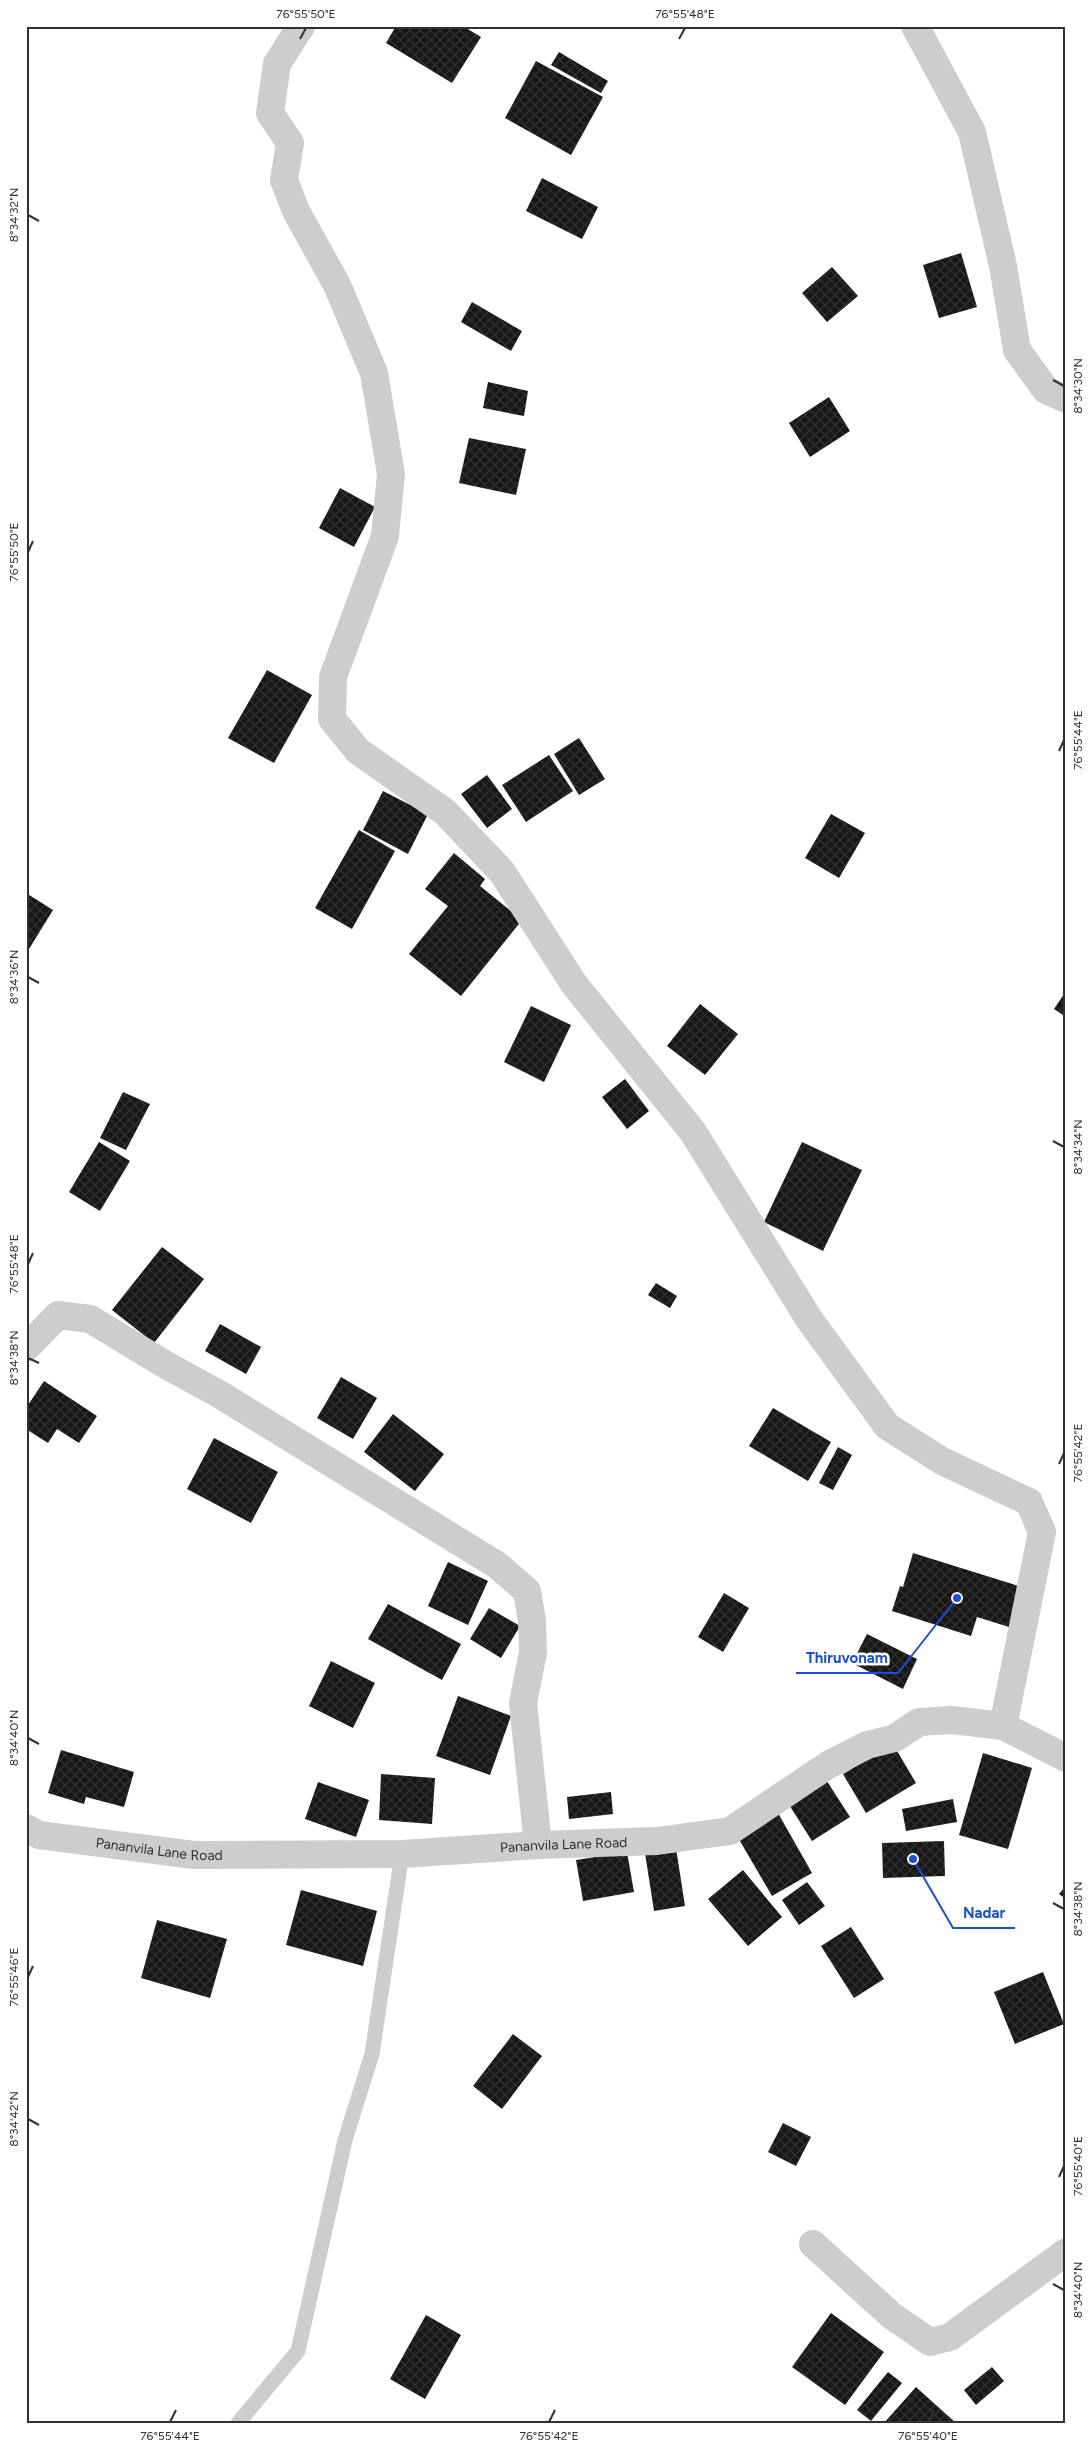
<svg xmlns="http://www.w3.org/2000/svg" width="1092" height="2449" font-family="Figtree,sans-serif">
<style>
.building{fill:url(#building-cross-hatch)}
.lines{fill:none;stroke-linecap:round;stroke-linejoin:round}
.lane{stroke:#cdcdcd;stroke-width:15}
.street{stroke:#cdcdcd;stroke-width:28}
.ticks{fill:none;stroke:#303030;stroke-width:2}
.labels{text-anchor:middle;stroke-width:5;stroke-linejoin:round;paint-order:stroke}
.street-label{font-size:14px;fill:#303030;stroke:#fff}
.leader{fill:none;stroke:#1d4ed8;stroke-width:2}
.callout-dot{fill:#1d4ed8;stroke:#fff;stroke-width:2}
.callout-label{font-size:15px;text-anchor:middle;font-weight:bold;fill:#1d4ed8;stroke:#fff;stroke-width:5;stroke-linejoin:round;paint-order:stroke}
.neatline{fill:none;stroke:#303030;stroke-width:2}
.ticks-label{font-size:12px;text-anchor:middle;fill:#303030}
</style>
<defs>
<pattern id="building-cross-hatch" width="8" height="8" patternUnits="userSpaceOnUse" patternTransform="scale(1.25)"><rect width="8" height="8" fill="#171717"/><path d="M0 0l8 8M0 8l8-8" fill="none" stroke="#303030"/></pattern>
</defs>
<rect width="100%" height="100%" fill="#fff"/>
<path class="building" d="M396 26H463L481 37 452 83 386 43Z
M559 52 608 81 601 93 551 65Z
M536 61 603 97 571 155 505 118Z
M542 178 598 207 582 239 526 211Z
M961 253 977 307 939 318 923 265Z
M832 267 858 296 827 322 802 293Z
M472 302 522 331 511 351 461 322Z
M488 382 528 391 524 416 483 408Z
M829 397 850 431 810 457 789 423Z
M469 438 526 449 516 495 459 483Z
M340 488 375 507 354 547 319 528Z
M267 670 312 695 274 763 228 738Z
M579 738 605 779 579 795 554 754Z
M549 755 573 791 526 822 502 785Z
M487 775 512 809 487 828 461 794Z
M383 791 428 814 408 854 363 830Z
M831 814 865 833 839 878 805 858Z
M359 830 395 851 352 929 315 908Z
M454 853 485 879 480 886 522 920 461 996 409 954 448 906 425 889Z
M26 893 53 910 29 949 26 948Z
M1066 991V1017L1054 1009Z
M700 1004 738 1034 705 1075 667 1046Z
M531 1006 571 1025 544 1082 504 1062Z
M625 1079 649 1111 627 1129 602 1097Z
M123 1092 150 1104 126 1150 100 1138Z
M99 1142 130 1161 100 1211 69 1192Z
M802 1142 862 1170 823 1251 764 1222Z
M162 1247 204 1279 154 1343 112 1310Z
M656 1283 677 1296 670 1308 648 1295Z
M220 1324 261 1347 246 1374 205 1351Z
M341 1377 377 1398 353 1439 317 1418Z
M44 1381 97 1416 79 1443 57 1429 48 1443 26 1429V1408Z
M773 1408 831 1442 808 1481 749 1446Z
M393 1414 444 1454 415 1491 364 1452Z
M214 1438 278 1472 251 1523 187 1489Z
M838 1447 852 1455 833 1490 819 1483Z
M913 1553 1022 1587 1009 1627 977 1617 971 1636 892 1611 900 1586 903 1587Z
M448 1562 488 1581 468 1625 428 1606Z
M724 1593 749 1608 723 1652 698 1637Z
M388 1604 461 1644 442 1680 368 1639Z
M489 1608 520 1626 501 1658 470 1639Z
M867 1634 917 1659 903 1689 852 1663Z
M331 1661 375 1683 353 1728 309 1706Z
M458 1696 511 1716 490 1775 436 1756Z
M893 1744 916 1783 866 1813 843 1774Z
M61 1750 134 1772 124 1807 86 1797 84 1804 48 1793Z
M983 1753 1032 1768 1008 1849 959 1835Z
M381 1774 435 1778 432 1824 379 1820Z
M823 1775 850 1817 812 1841 786 1800Z
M318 1782 369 1800 356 1837 305 1819Z
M611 1792 613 1814 569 1819 567 1797Z
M953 1799 957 1822 906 1831 902 1809Z
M778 1813 812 1873 772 1896 737 1836Z
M944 1841 945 1876 883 1878 882 1843Z
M676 1848 685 1906 654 1911 645 1853Z
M627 1852 634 1892 583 1901 576 1860Z
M743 1870 782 1917 748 1946 708 1899Z
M807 1882 825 1906 799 1925 782 1900Z
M1066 1886V1899L1059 1894Z
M301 1890 377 1911 363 1966 286 1945Z
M157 1920 227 1939 210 1998 141 1978Z
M851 1927 884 1979 854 1998 821 1946Z
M1043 1972 1064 2024 1015 2044 994 1992Z
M513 2034 542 2056 502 2109 473 2086Z
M783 2123 811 2137 796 2166 768 2152Z
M831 2313 884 2352 845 2405 792 2367Z
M426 2315 461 2335 425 2399 390 2379Z
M992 2367 1004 2381 976 2405 964 2390Z
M888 2372 902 2383 871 2421 857 2410Z
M916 2387 956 2423H884Z"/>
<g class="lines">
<path class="lane" d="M238 2423 298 2351 345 2140 372 2054 402 1854"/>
<g class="street">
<path d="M301 26 277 64 270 113 290 143 284 180 296 211 337 285 374 373 391 474 385 536 333 677 332 719 358 751 445 812 502 872 574 984 693 1132 809 1319 887 1426 942 1461 1029 1502 1042 1532 1003 1726"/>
<path d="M915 26 972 132 1003 266 1017 350 1046 390 1066 399"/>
<path d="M26 1348 58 1315 90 1319 166 1365 219 1394 497 1565 527 1591 532 1621 533 1652 523 1703 538 1845"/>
<path id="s1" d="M26 1828 39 1835 194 1855 402 1854 538 1845 657 1841 730 1831 828 1765 867 1745 895 1738 919 1722 952 1720 1003 1726 1066 1758"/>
<path d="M813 2244 892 2316 930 2342 950 2337 1066 2252"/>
</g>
</g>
<path class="ticks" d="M300 39 306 28M679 39 685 28M28 215 39 221M1053 380 1064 386M28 552 33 541M1059 751 1064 740M28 977 39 983M1053 1141 1064 1147M28 1264 33 1253M28 1358 39 1363M1059 1464 1064 1453M28 1738 39 1744M1053 1903 1064 1909M28 1977 33 1966M28 2119 39 2125M1059 2177 1064 2166M1053 2284 1064 2290M170 2422 176 2410M549 2422 555 2410M928 2422 934 2410"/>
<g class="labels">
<g class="street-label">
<text dy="5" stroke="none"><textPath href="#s1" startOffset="541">Pananvila Lane Road</textPath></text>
<text dy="5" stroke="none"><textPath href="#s1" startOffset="136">Pananvila Lane Road</textPath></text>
</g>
</g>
<path class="leader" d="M957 1598L898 1673H796M913 1859L953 1928H1015"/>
<g class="callout-dot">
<circle cx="957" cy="1598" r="5"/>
<circle cx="913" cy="1859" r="5"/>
</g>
<g class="callout-label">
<text x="847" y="1663">Thiruvonam</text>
<text x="984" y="1918">Nadar</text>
</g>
<rect width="1092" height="2449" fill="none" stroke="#ffffff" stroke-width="55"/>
<rect x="28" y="28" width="1036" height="2394" class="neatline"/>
<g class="ticks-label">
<text x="306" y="18">76°55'50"E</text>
<text x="685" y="18">76°55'48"E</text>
<text transform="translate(14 215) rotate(-90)" y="4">8°34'32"N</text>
<text transform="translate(1078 386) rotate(-90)" y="4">8°34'30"N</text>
<text transform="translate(14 552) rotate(-90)" y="4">76°55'50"E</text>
<text transform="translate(1078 740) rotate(-90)" y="4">76°55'44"E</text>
<text transform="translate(14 977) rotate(-90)" y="4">8°34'36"N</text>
<text transform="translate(1078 1147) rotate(-90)" y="4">8°34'34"N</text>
<text transform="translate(14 1264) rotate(-90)" y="4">76°55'48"E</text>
<text transform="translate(14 1358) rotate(-90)" y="4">8°34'38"N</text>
<text transform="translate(1078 1453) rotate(-90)" y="4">76°55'42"E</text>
<text transform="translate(14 1738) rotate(-90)" y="4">8°34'40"N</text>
<text transform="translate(1078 1909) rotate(-90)" y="4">8°34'38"N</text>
<text transform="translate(14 1977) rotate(-90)" y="4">76°55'46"E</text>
<text transform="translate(14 2119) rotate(-90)" y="4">8°34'42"N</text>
<text transform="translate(1078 2166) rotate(-90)" y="4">76°55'40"E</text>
<text transform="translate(1078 2290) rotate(-90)" y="4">8°34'40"N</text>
<text x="170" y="2440">76°55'44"E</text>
<text x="549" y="2440">76°55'42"E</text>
<text x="928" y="2440">76°55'40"E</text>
</g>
</svg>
